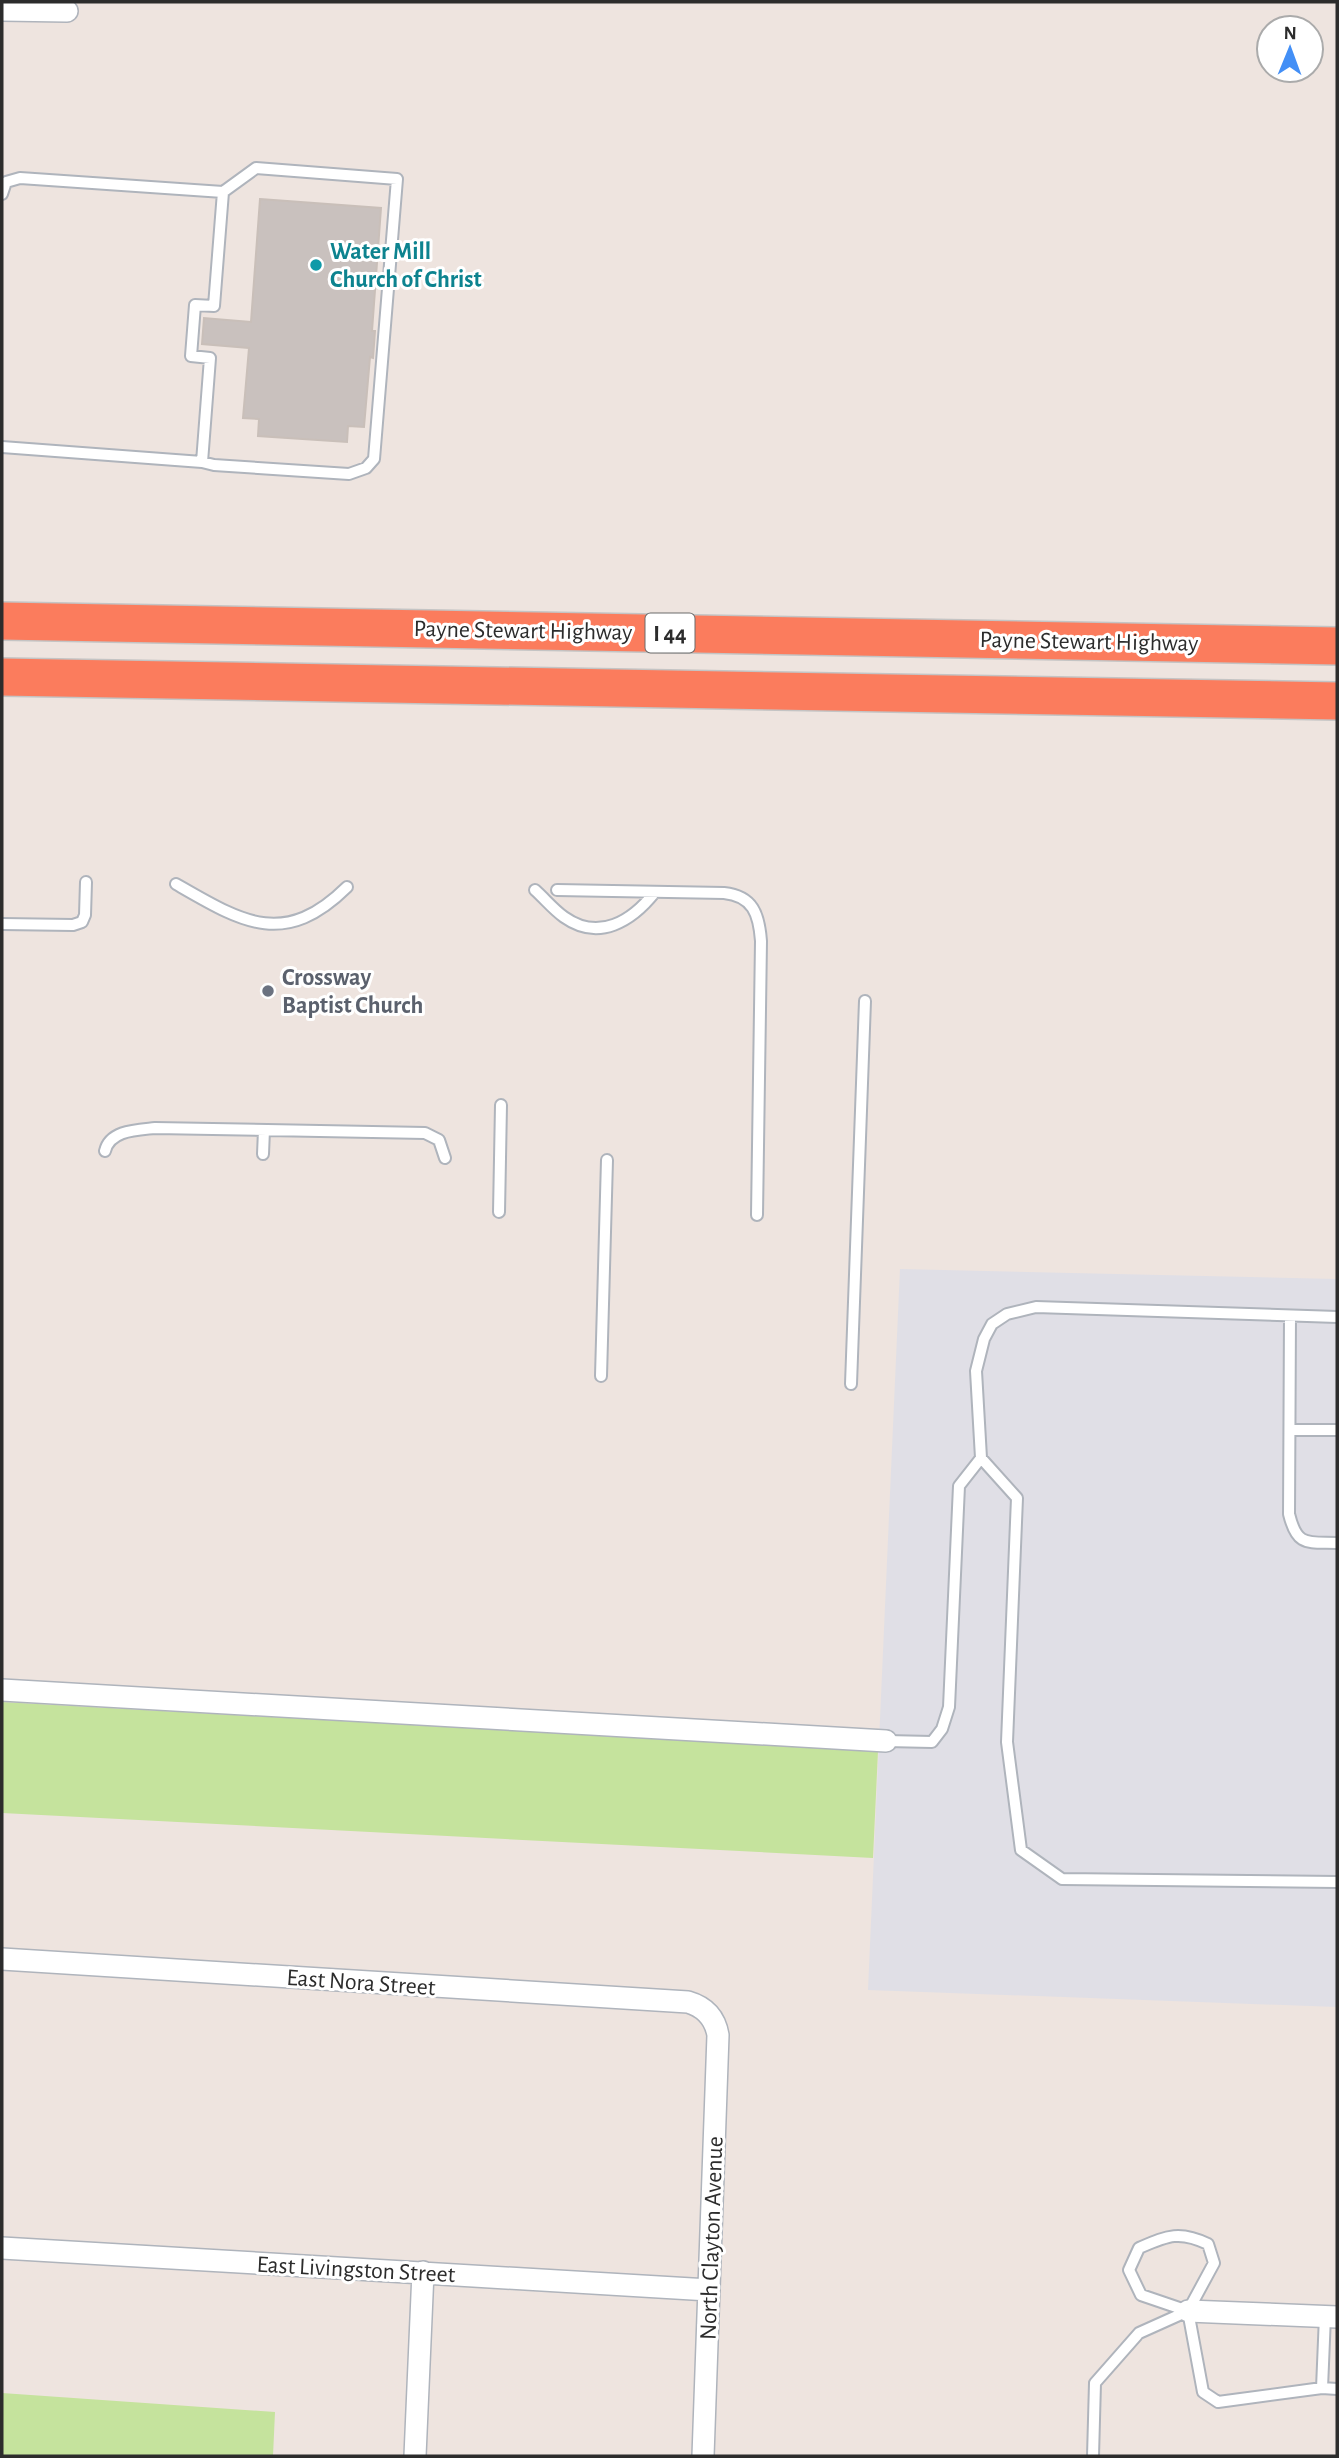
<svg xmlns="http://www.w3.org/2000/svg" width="1339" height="2458" font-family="'Alegreya Sans',sans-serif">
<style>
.industrial{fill:#e0dfe6}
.green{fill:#c5e39d}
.building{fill:#c9c1be;stroke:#c9bfb9;stroke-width:2}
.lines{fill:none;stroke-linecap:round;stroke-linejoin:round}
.lane-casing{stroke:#afb4bc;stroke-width:14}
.street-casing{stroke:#afb4bc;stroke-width:24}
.highway-casing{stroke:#c4c4c4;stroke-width:40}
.lane{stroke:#fff;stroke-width:10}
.street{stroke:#fff;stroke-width:21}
.highway{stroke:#fb7c5d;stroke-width:37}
.culture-dot{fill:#0f9aa8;stroke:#fff;stroke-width:2.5}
.worship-dot{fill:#6b7280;stroke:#fff;stroke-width:2.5}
.labels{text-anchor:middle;stroke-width:6;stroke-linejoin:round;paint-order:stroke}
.shield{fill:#fff;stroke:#6b6b6b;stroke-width:2}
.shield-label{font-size:23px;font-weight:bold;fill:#2c2c2c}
.culture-label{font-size:24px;font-weight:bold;fill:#0d838f;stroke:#fff;text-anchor:start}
.street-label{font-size:24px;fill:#2c2c2c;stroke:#fff}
.worship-label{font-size:24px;font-weight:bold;fill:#5b616d;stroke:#fff;text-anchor:start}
</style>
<rect width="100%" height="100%" fill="#eee4df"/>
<path class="industrial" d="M900 1269 1337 1279V2007L868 1990Z"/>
<path class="green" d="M2 1702 878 1751 873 1858 2 1813Z
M2 2393 275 2412 273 2456H2Z"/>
<path class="building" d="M260 199 381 208 372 331H375L373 358 370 357 364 427 348 426 347 442 258 436 259 419 243 418 249 348 202 344 204 318 251 322Z"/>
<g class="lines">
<g class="lane-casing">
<path id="lane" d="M2 194 6 182 20 178 223 192 214 306 195 305 191 356 210 358 202 462 2 447
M202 462 214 465 349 474 366 468 374 459 397 179 256 168 223 192
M176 884C242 922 284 949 347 887
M535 890C545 899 553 909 564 917 599 942 632 921 655 892
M557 890 724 893C753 896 759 914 761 941L757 1215
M2 924 73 925 82 922 85 915 86 882
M105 1151C110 1130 137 1130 155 1128L425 1133 439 1140 445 1158
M263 1154 264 1130
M499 1212 501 1105
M1290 1316 1289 1514C1297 1547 1307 1542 1337 1543
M1337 1317 1036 1307 1007 1314 992 1324 984 1339 976 1371 981 1458 1017 1498 1007 1742 1021 1850 1062 1879 1337 1882
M601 1376 607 1160
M851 1384 865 1001
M1290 1430H1337
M886 1741 932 1742 942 1729 949 1707 959 1486 981 1458
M1188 2311 1203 2392 1218 2402 1322 2388
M1325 2316 1322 2388 1337 2389
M1093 2456 1095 2383 1139 2333 1188 2311 1214 2263 1208 2244C1179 2230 1167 2236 1139 2248L1129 2270 1141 2295 1188 2311"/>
</g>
<g class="street-casing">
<path id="street" d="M2 10 67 11
M2 1690 886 1741
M2 1959 688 2002C705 2007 715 2018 718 2035L703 2456
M2 2248 709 2290
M1188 2311 1337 2317
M415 2456 423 2272"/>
</g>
<g class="highway-casing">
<path id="highway" d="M2 621 1337 646
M2 677 1337 701"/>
</g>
<use href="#lane" class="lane"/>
<use href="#street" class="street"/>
<use href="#highway" class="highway"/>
</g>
<circle class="culture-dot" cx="316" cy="265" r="7"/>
<circle class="worship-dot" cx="268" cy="991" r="7"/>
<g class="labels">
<rect class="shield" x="645.5" y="613.5" width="49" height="39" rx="5"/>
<g class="shield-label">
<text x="670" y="641">I 44</text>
</g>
<g class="culture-label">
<text x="330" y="259">Water Mill<tspan x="330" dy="28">Church of Christ</tspan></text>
</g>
<g class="street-label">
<text transform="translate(523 630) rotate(1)" y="8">Payne Stewart Highway</text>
<text transform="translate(1089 641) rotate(1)" y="8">Payne Stewart Highway</text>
<text transform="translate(361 1982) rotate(4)" y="8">East Nora Street</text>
<text transform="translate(711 2238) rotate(-88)" y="8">North Clayton Avenue</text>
<text transform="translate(356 2269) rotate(3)" y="8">East Livingston Street</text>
</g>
<g class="worship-label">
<text x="282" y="985">Crossway<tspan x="282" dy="28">Baptist Church</tspan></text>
</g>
</g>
<rect width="1339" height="2458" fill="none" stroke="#2c2c2c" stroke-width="7"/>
<g transform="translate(1290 49) rotate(1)"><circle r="33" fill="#ffffff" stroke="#ababab" stroke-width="2"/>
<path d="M0-5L12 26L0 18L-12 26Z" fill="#438ff6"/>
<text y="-10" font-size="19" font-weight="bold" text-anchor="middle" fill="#2c2c2c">N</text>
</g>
</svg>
